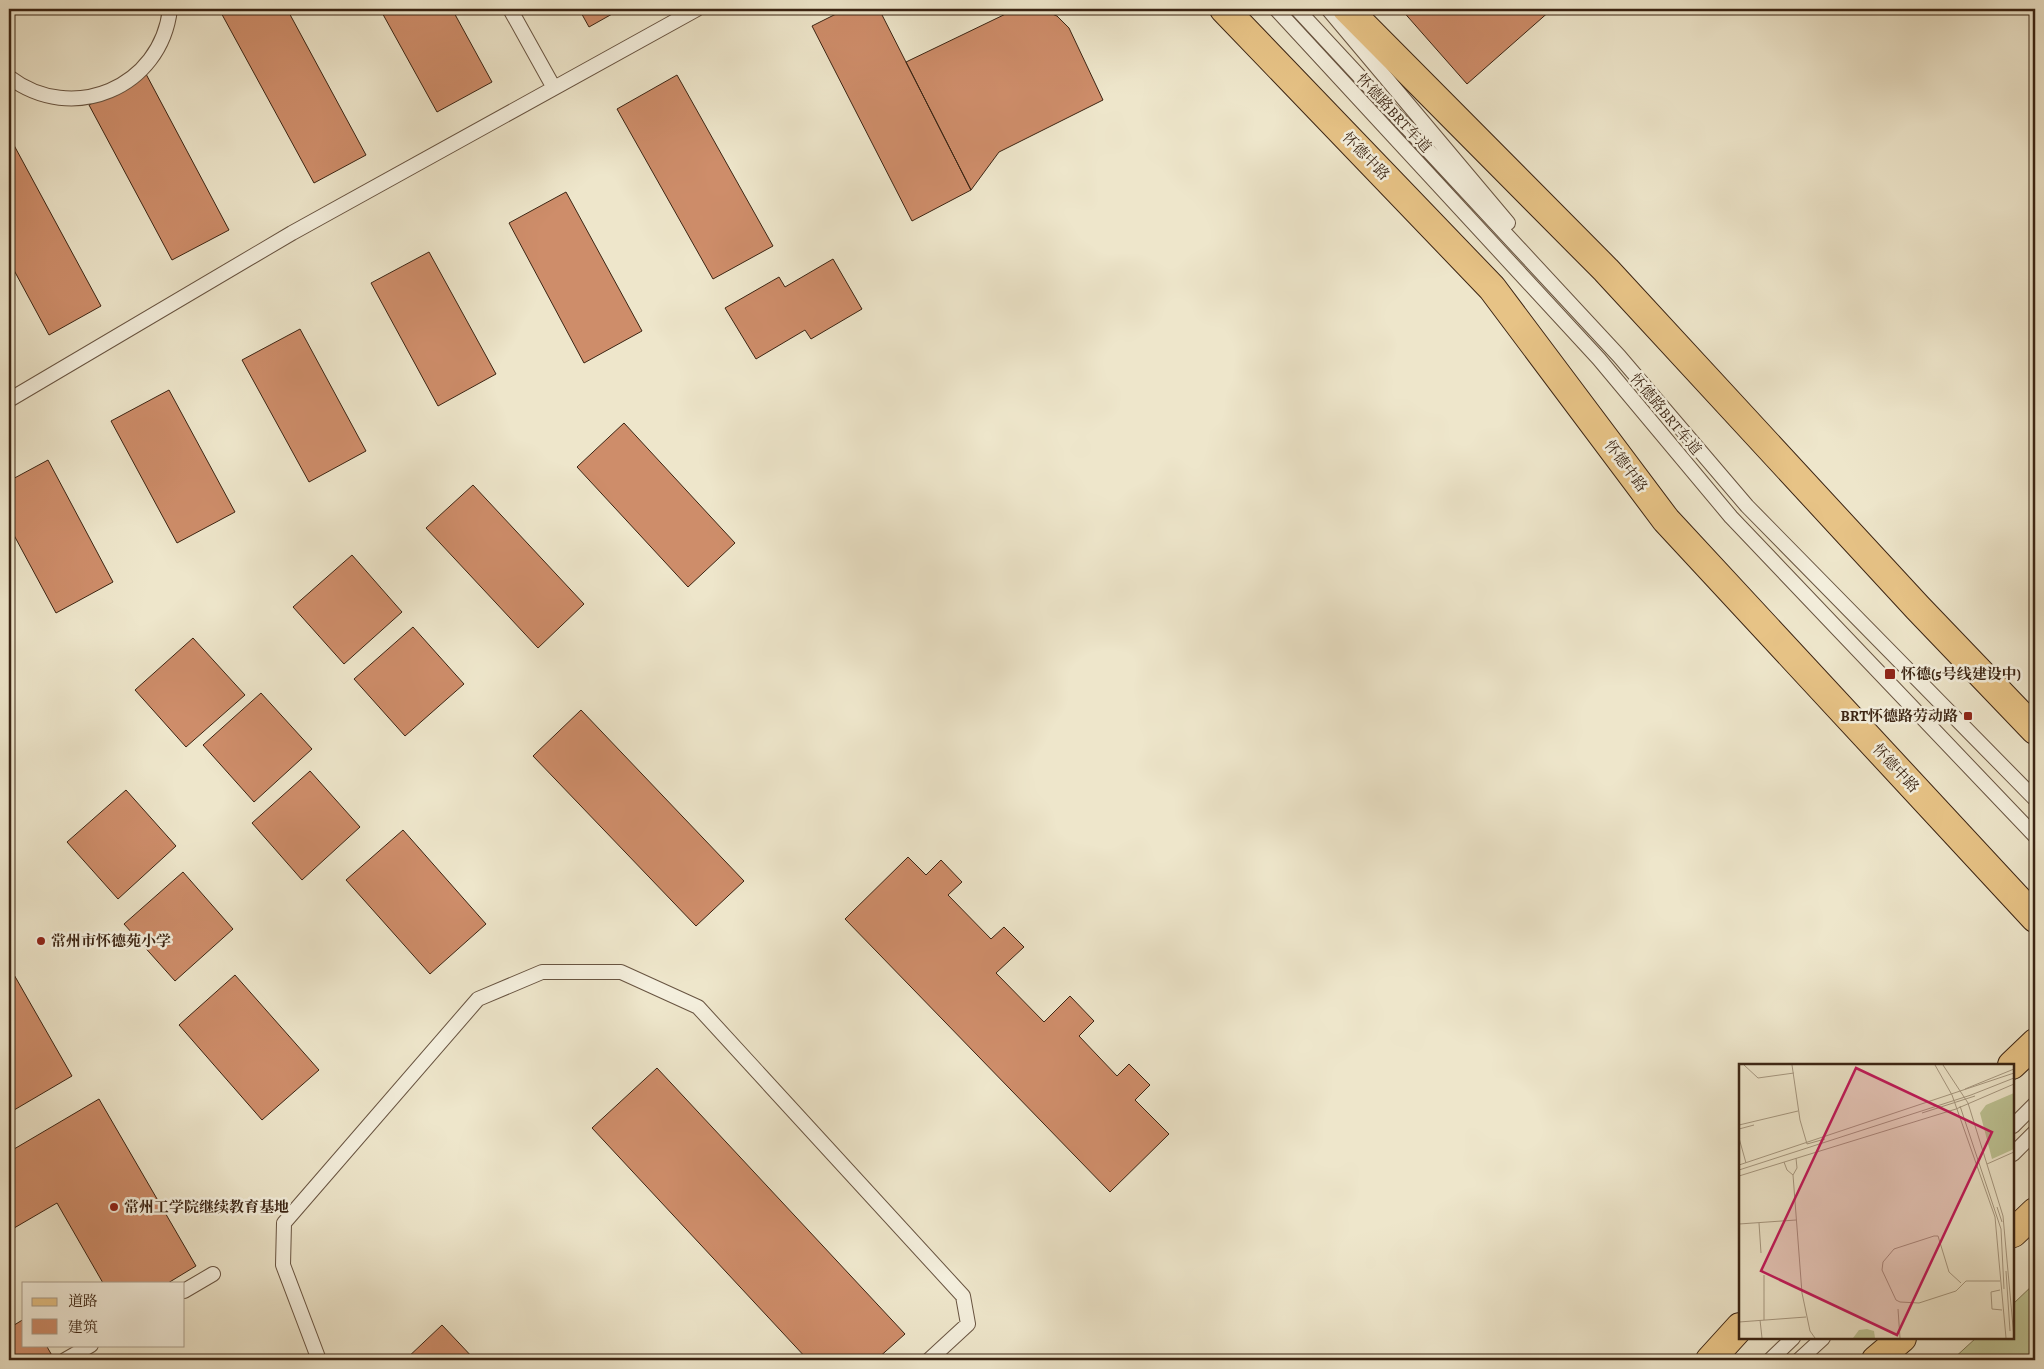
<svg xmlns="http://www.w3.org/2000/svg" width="2044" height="1369" font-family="Alegreya,'Noto Serif SC',serif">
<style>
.green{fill:#bdc394;stroke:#7c7454}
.building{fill:#ce8d6a;stroke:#3b2413}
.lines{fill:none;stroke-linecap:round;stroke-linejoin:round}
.lane-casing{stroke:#685441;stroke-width:16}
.primary-casing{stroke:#3b2413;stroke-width:30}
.lane{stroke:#f4efdd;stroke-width:14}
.primary{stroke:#e7c386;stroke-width:28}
.poi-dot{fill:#8f2418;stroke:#f4efdd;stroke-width:2}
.labels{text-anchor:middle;stroke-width:5;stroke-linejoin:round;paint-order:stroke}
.street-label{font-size:15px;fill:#3b2413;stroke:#f4efdd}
.poi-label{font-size:15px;font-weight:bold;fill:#3b2413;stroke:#f4efdd;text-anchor:start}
.inset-road{fill:none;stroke:#a69881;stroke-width:1}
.view{fill:#c2185b;fill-opacity:0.15;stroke:#c2185b;stroke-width:2.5}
.inset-edge{fill:none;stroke:#3b2413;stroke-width:2.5}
</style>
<rect width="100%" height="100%" fill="#eee6cb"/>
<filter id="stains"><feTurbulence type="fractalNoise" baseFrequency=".004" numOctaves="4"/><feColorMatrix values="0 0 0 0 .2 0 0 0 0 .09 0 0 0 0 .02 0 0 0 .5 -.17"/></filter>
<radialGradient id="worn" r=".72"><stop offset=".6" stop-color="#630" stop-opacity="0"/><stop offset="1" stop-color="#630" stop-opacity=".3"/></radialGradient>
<path class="green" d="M2035 1283V1360H1952L1976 1338H2013V1304Z"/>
<path class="building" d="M219 9H287L366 155 314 183Z
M380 9H452L492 82 437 112Z
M579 9H621L589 27Z
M846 9H879L971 190 912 221 812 26Z
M1016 9H1040L1057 16 1069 28 1103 100 999 152 971 190 906 62Z
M1401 9H1550L1551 10 1467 84Z
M146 74 229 230 172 260 89 105Z
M677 75 773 246 713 279 617 109Z
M9 136 101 306 49 335 9 261Z
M566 192 642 331 584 363 509 223Z
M429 252 496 374 438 406 371 283Z
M833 259 862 309 811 339 805 330 756 359 725 308 779 277 785 287Z
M300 329 366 451 309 482 242 360Z
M169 390 235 512 177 543 111 421Z
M624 423 735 543 688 587 577 467Z
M48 460 113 582 56 613 9 526V481Z
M473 485 584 604 538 648 426 528Z
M352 555 402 612 344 664 293 607Z
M413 627 464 684 405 736 354 679Z
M193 638 245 695 186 747 135 690Z
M261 693 312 749 254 802 203 745Z
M581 710 744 881 696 926 533 756Z
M310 771 360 827 302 880 252 823Z
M126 790 176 846 118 899 67 842Z
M403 830 486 924 430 974 346 880Z
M908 857 926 875 941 860 962 882 948 895 991 939 1004 927 1024 947 996 973 1044 1022 1070 996 1094 1021 1079 1036 1117 1076 1129 1064 1150 1085 1135 1100 1169 1134 1110 1192 845 919Z
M183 872 233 929 175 981 124 924Z
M9 966 72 1076 9 1113Z
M235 975 319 1070 262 1120 179 1025Z
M657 1068 905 1334 876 1360H808L592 1128Z
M99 1099 196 1266 168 1283H103L57 1203 9 1231V1152Z
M24 1319V1345H46L54 1359 9 1360V1323L11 1327Z
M442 1325 475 1360H405Z"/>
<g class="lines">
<g class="lane-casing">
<path id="lane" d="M510 9 554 88
M1276 9 1599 359 1731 517 2035 836
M1297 9 1619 356 1747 506 2035 799
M1328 9 1508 223
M9 77C72 125 161 88 170 9
M9 400 292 233 697 9
M2013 1126 2035 1104
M2013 1154 2035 1132
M184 1291 213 1274
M65 1360 91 1345
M319 1360 283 1265 284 1223 478 999 542 972H621L698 1007 963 1296 968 1324 929 1360
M1770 1360 1793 1338
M1799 1360 1823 1338"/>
</g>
<g class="primary-casing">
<path id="primary" d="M1224 9 1492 288 1666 520 2035 918
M1347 9 1606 270 1918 608 2035 730
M2012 1065 2035 1043
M2013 1233 2035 1212
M1710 1360 1740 1327
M1876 1360 1902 1338"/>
</g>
<use href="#lane" class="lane"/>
<use href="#primary" class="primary"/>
</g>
<g class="poi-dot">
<rect x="1884" y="668" width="12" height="12" rx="2.5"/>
<rect x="1963" y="711" width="10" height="10" rx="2.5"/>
<circle cx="41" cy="941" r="5"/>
<circle cx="114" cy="1207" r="5"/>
</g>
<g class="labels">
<g class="street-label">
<text transform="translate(1394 113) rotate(47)" y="5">怀德路BRT车道</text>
<text transform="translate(1366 156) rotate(46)" y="5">怀德中路</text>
<text transform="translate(1666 414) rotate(50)" y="5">怀德路BRT车道</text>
<text transform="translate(1626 466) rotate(53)" y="5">怀德中路</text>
<text transform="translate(1896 768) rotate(47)" y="5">怀德中路</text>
</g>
<g class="poi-label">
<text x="1901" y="679">怀德(5号线建设中)</text>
<text x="1958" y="721" text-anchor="end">BRT怀德路劳动路</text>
<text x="51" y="946">常州市怀德苑小学</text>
<text x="124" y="1212">常州工学院继续教育基地</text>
</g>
</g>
<g transform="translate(1739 1064)">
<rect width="275" height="275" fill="#eee6cb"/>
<path d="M275 29V85L253 95 241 49 247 41ZM128 265 135 267 136 274H114L120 266Z" fill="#bdc394"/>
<path class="inset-road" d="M5 1 19 14 55 9M53 1 61 56 68 80 86 75M196 1 213 31 256 153 267 274M204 1 229 39 264 152 275 274M226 25 275 5M221 42 262 165 265 225M183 49 236 32M0 61 59 47M0 65 15 61M0 74 7 99M45 98 48 106 54 111 58 104 57 94M248 100 275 88M0 101 275 9M0 106 232 31 275 14M54 111 63 229 71 267 76 274M0 112 217 45 275 20M258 143 263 158M20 159 22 189M0 160 57 156M267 207 271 267M25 211V256M222 219 210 208 199 172H195L155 185 144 198 143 206 157 236 161 238 180 239 217 227 227 217H261M261 226 252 228 253 245 263 246M159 245 161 274M21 256 23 274M0 258 67 253"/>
<path class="view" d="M117 4 253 68 158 271 22 207Z"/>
<rect width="275" height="275" class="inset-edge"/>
</g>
<rect width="2044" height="1369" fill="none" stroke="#eee6cb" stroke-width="30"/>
<rect x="10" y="10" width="2024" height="1349" fill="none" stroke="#3b2413" stroke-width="2.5"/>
<rect x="15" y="15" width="2014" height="1339" fill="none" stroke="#3b2413"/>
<rect x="22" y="1282" width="162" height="65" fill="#f4efdd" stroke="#aa9e8c"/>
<rect x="32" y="1298" width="25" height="8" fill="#e7c386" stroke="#aa9e8c"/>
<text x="68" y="1306" font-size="15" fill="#3b2413">道路</text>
<rect x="32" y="1319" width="25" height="15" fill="#ce8d6a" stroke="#aa9e8c"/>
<text x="68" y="1332" font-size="15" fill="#3b2413">建筑</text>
<rect width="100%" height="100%" filter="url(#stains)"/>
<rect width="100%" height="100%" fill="url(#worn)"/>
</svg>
